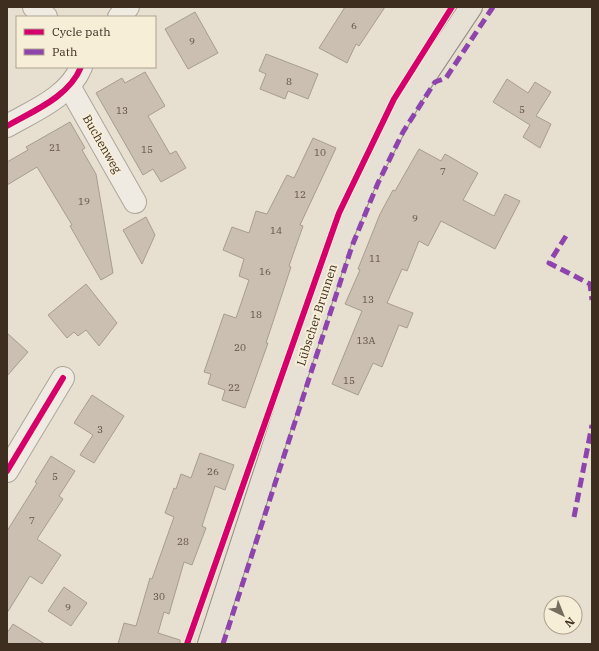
<svg xmlns="http://www.w3.org/2000/svg" width="599" height="651" font-family="'IBM Plex Serif',serif">
<style>
.building{fill:#cbbfb2;stroke:#a89c90}
.lines{fill:none;stroke-linecap:round;stroke-linejoin:round}
.minor-casing{stroke:#ada599;stroke-width:24}
.major-casing{stroke:#928b80;stroke-width:24}
.minor{stroke:#efebe3;stroke-width:22}
.major{stroke:#e6e1d4;stroke-width:22}
.quiet{stroke:#8e44ad;stroke-width:5;stroke-dasharray:10 5;stroke-linecap:butt}
.cycleway-casing{stroke:#f7eed8;stroke-width:8}
.cycleway{stroke:#d6006c;stroke-width:6}
.labels{text-anchor:middle;stroke-width:4;stroke-linejoin:round;paint-order:stroke}
.number-label{font-size:10px;fill:#605244}
.street-label{font-size:12px;fill:#3d2e20;stroke:#f7eed8}
</style>
<rect width="100%" height="100%" fill="#e7e0d1"/>
<path class="building" d="M345 7H385L359 46 356 44 347 63 319 48Z
M195 12 218 53 188 69 165 29Z
M266 54 318 74 308 99 288 91 285 99 260 89 266 74 259 71Z
M145 72 165 106 148 116 170 154 176 151 186 168 161 182 153 169 143 175 96 93 122 78 125 83Z
M507 79 528 93 535 82 551 92 536 116 551 124 540 148 523 137 530 125 493 102Z
M70 122 85 148 82 150 96 174 113 273 101 280 70 226 72 225 37 167 7 185V162L28 150 26 147Z
M313 138 336 148 300 225 303 226 289 266 291 267 266 343H268L245 408 222 400 225 390 208 384 211 374 204 372 224 314 236 318 249 280 239 276 244 259 223 250 232 227 249 233 256 211 267 214 287 175 294 178Z
M419 149 441 161 445 154 478 173 463 200 494 216 505 194 520 201 495 249 441 221 428 246 419 241 407 271 402 269 387 303 413 313 407 328 399 325 382 367 373 363 358 395 332 384 362 311 345 304 360 270 358 269 380 214 393 190 395 191Z
M146 217 155 235 142 264 123 230Z
M86 284 117 323 99 346 86 330 78 336 74 332 67 338 48 315Z
M7 333 28 352 7 376Z
M92 395 124 416 94 463 80 455 93 435 74 423Z
M200 453 234 465 225 490 215 486 202 526 206 528 192 565 184 562 169 614 164 612 158 633 180 640V644H118L124 623 136 626 150 578 152 579 174 517 165 513 174 488 176 489 181 474 191 478Z
M51 456 75 471 59 496 63 499 37 539 61 555 42 584 30 576 7 613V531L37 483 35 482Z
M64 587 87 603 71 626 48 611Z
M13 624 45 644H7V633Z"/>
<g class="lines">
<g class="minor-casing">
<path id="minor" d="M34 7 46 17
M119 17 128 7
M69 86 135 202
M7 126C33 111 69 97 81 67
M7 471 63 378"/>
</g>
<g class="major-casing">
<path id="major" d="M209 644 342 236 366 180 411 97 471 7"/>
</g>
<use href="#minor" class="minor"/>
<use href="#major" class="major"/>
<path class="quiet" d="M566 236 549 263 590 284 592 300
M574 517 592 425
M223 644 352 246 378 183 403 132 435 82 446 78 493 7"/>
<g class="cycleway-casing">
<path id="cycleway" d="M7 126C33 111 69 97 81 67
M7 471 63 378
M187 644 339 213 394 99 452 7"/>
</g>
<use href="#cycleway" class="cycleway"/>
</g>
<g class="labels">
<g class="number-label">
<text x="354" y="29">6</text>
<text x="192" y="45">9</text>
<text x="289" y="85">8</text>
<text x="522" y="113">5</text>
<text x="122" y="114">13</text>
<text x="55" y="151">21</text>
<text x="147" y="153">15</text>
<text x="320" y="156">10</text>
<text x="443" y="175">7</text>
<text x="300" y="198">12</text>
<text x="84" y="205">19</text>
<text x="415" y="222">9</text>
<text x="276" y="234">14</text>
<text x="375" y="262">11</text>
<text x="265" y="275">16</text>
<text x="368" y="303">13</text>
<text x="256" y="318">18</text>
<text x="366" y="344">13A</text>
<text x="240" y="351">20</text>
<text x="349" y="384">15</text>
<text x="234" y="391">22</text>
<text x="100" y="433">3</text>
<text x="213" y="475">26</text>
<text x="55" y="480">5</text>
<text x="32" y="524">7</text>
<text x="183" y="545">28</text>
<text x="159" y="600">30</text>
<text x="68" y="611">9</text>
</g>
<g class="street-label">
<text transform="translate(102 144) rotate(60)" y="4">Buchenweg</text>
<text transform="translate(317 315) rotate(-72)" y="4">Lübscher Brunnen</text>
</g>
</g>
<rect width="599" height="651" fill="none" stroke="#3d2e20" stroke-width="16"/>
<rect x="16" y="16" width="140" height="52" fill="#f7eed8" stroke="#ada18e"/>
<rect x="24" y="29" width="20" height="6" fill="#d6006c" stroke="#ada18e"/>
<text x="52" y="36" font-size="12" fill="#3d2e20">Cycle path</text>
<rect x="24" y="49" width="20" height="6" fill="#8e44ad" stroke="#ada18e"/>
<text x="52" y="56" font-size="12" fill="#3d2e20">Path</text>
<g transform="translate(563 615) rotate(137)"><circle r="19" fill="#f7eed8" stroke="#ada18e"/>
<path d="M0-3L7 15L0 10L-7 15Z" fill="#786c5e"/>
<text y="-6" font-size="11" font-weight="bold" text-anchor="middle" fill="#3d2e20">N</text>
</g>
</svg>
